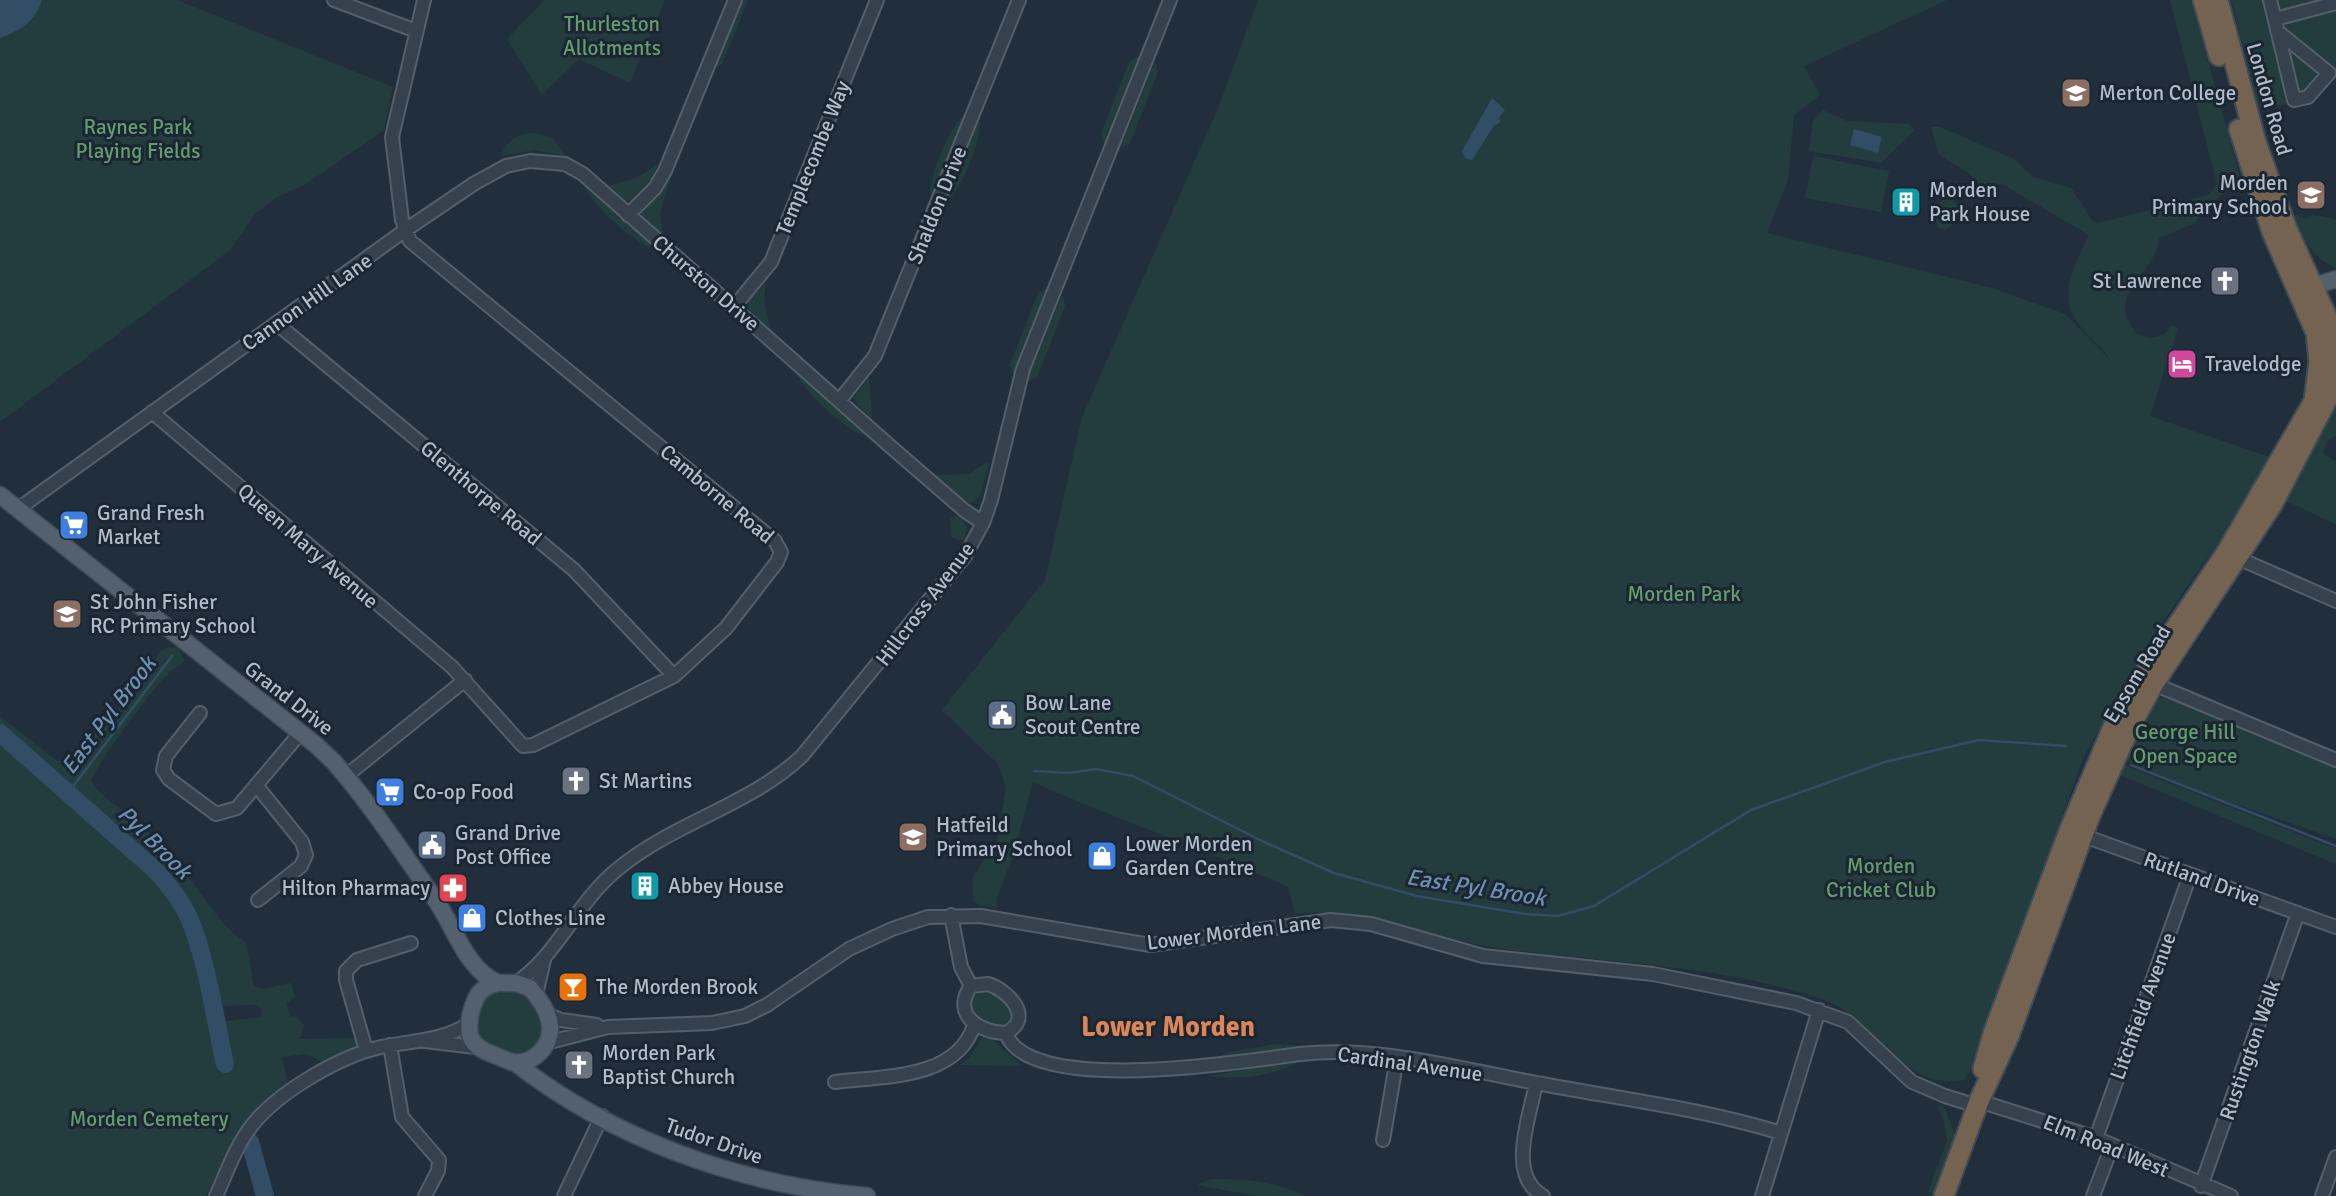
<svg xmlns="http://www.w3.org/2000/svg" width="2336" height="1196" font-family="Signika,sans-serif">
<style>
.green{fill:#233d3e;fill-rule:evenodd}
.water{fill:#334d66}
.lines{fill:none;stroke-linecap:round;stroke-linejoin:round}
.stream{stroke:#334d66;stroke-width:2.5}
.river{stroke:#334d66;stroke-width:18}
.minor-casing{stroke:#535f6b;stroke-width:16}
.major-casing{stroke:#3e4a56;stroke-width:19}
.highway-casing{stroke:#404c58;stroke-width:23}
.minor{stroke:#35414d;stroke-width:12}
.major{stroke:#53606d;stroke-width:16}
.highway{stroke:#746351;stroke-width:19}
.labels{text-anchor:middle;stroke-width:6;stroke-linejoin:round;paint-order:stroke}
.park-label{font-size:21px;fill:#659c6d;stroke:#1a2632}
.poi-label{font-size:21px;fill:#b0bcc9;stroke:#1a2632;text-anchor:start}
.street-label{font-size:21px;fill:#b0bcc9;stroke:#1a2632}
.water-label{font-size:23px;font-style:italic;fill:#6e90af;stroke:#1a2632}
.district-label{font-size:28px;font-weight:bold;fill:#dc8558;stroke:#1a2632}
</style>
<rect width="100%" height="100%" fill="#212f3d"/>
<path class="green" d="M0 0H177L393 87 384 130 306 184 277 197 256 213 230 250 0 422Z
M545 0H665L630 83 579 59 542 95 507 39Z
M741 0H748L722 64 712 70Z
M1258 0H1947L1804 66 1820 95 1794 115 1788 180 1767 233 1992 288 2065 314 2111 361C2105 349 2094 342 2085 332 2054 299 2072 271 2089 235L2002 184 1981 187 1969 173 1939 155 1931 127H1940L2014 159 2033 177 2071 188 2092 220 2098 223 2208 195 2217 184 2170 0H2191L2241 180 2202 210 2195 223 2159 238C2157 271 2110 290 2130 324 2133 329 2134 333 2140 335 2149 340 2157 338 2166 333L2171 325 2178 328 2150 416 2269 457 2218 543 2150 640 2084 756 1970 1071 1964 1080C1903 1093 1874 1017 1822 999 1719 965 1609 963 1503 949 1431 939 1369 906 1295 914L1288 887C1204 848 1117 820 1033 782L1013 856 996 900 997 908 979 905 973 900 972 879 997 840 1006 787 998 764 942 710 1045 580 1082 417 1218 108Z
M2231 0H2336V73L2308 100 2259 109Z
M1139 56H1140L1104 144 1101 133 1129 62Z
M1155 61 1158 72 1130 143 1120 149Z
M1823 110 1847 121 1910 124 1914 131 1881 163 1809 151 1813 121Z
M967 114 931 199C926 183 951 120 967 114Z
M979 118C984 136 959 197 943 204Z
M536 133 554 139 565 156 535 150 501 156C506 140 519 133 536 133Z
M1813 156 1889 171 1881 212 1805 198Z
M659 163 652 178 630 201H623L608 186 636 178Z
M670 178 660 213 663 236 643 219 642 213Z
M584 186 585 185 659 249C641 251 591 203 584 186Z
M1948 196 1953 198 1959 212 1957 222 1945 230 1938 227 1935 219 1939 203Z
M2296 214 2305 219 2312 215 2336 219V268C2314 259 2300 238 2294 216Z
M766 283 764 302 771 331 748 308 749 301Z
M1048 287 1013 375 1010 364 1038 293Z
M1062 295 1065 306 1037 377 1026 383Z
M797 374V373L870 437C852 437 803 391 797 374Z
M869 378 872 416 870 418 853 398Z
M2336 407V435L2327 442 2323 453 2336 462V524L2286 501Z
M986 463 989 464 980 497 970 503 962 500 934 475 969 474Z
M959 515 967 527 964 541 952 538 950 518Z
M168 647 178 649 185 661C181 665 176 667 172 670 153 687 100 759 91 781L97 790 164 845 225 926 246 943 254 986 262 989 291 983 295 997 287 1003 290 1017 295 1016 304 1025 300 1039 356 1038 357 1045 322 1062 305 1054 282 1057 288 1084 251 1115 236 1135 206 1196H0V716L57 761C75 757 78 747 91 736 119 712 140 681 161 651ZM256 1005 261 1008 262 1017 226 1021 222 1006Z
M2167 696 2336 766V839L2218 798 2124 760 2154 701Z
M2124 765 2336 849V864L2120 775Z
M519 990 528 996 545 1032 533 1051 518 1056 481 1040 475 1029 483 999 491 993Z
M989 990 1006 998 1013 1015 1008 1024 997 1027 974 1017 968 1004 972 995Z
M984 1035 990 1037 1022 1066 960 1065 969 1058Z
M1277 1044 1303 1046 1214 1058 1234 1051Z
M1301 1061C1270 1077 1241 1080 1206 1076Z
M1937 1106 1944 1107 1955 1134 1933 1193 1928 1192 1947 1141 1944 1120Z
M1211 1179C1241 1179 1278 1181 1305 1196H1257L1197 1185Z"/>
<path class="water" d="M0 0H42C35 22 21 30 0 38Z
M1492 98 1505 110 1499 118 1501 122 1494 126 1472 160 1465 158 1462 151Z
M1854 129 1882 137 1878 153 1850 145Z"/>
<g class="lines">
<path class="stream" d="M2131 765 2336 846
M1034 771 1069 773 1096 769 1133 776 1264 842 1334 873 1417 896 1525 914 1558 916 1594 906 1751 810 1885 762 1979 740 2066 746
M68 793 172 656"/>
<path class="river" d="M0 733 155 870C168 884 181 900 189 918 207 959 215 1020 225 1064
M250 1142 265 1196"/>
<g class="minor-casing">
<path id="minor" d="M334 0 416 31
M2270 0 2294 100 2308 97 2329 73 2277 31
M2275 19 2336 3
M628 215 655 188 665 171 735 0
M734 307 771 262 877 0
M276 323 574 570 674 676
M839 401 875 356 1019 0
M152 412 452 667 523 746 533 745 674 676 726 628 777 562 781 552 775 541 410 241 402 220 392 137 424 0
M18 509 404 231 475 183 506 166 530 161 565 164 583 174 891 447 965 511 983 523
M2231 555 2336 601
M2149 682 2336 760
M200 713 166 756 163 770 169 779 216 814 237 808 301 732
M346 776 465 680
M256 785 302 842 306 855 301 866 258 900
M2076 833 2336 927
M951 915 961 967 971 986
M516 983C559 954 577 901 619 868 675 822 749 806 802 756L965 556 983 523 991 500 1023 369 1170 0
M988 984C1008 990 1035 1018 1006 1033 979 1033 951 1014 971 986Z
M536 995 544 960
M547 1014 561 1020 597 1025
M1006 1033C1027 1097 1247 1061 1300 1054 1381 1045 1463 1070 1542 1084 1622 1099 1703 1109 1781 1133
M425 1041 475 1047
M546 1043 608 1027 712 1023 745 1016 767 1005 849 949 892 929 928 917 981 916 1150 945 1331 920 1371 924 1483 956 1653 974 1796 1003 1848 1022 1912 1082 1945 1096 1977 1106
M390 1045 402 1117 439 1160 438 1171 425 1196
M366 1050 346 980V971L357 960 411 943
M835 1082C882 1076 957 1080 974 1025
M1536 1083C1530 1117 1506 1175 1543 1196
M1979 1101 2096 1138 2231 1196
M2096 1138 2190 875
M1383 1140 1397 1058
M2201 1186 2298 913
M216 1196C227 1172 236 1145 253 1124 280 1091 340 1056 381 1047 410 1041 443 1041 468 1024
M564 1196 602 1116
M1762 1196 1819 1010
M2093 1196 2112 1146
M2322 1196 2336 1157"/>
</g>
<g class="major-casing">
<path id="major" d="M2309 297 2314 286 2336 279
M0 495 316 745 334 762C372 806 404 855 437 902 455 929 467 970 498 983
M498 983H516L530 988C538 997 549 1012 550 1026 552 1046 532 1066 512 1062 505 1060 498 1056 492 1054 470 1046 466 1035 471 1012 476 995 480 987 498 983Z
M514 1062C614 1140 741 1185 867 1196"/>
</g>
<g class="highway-casing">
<path id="highway" d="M2203 0 2219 56
M1983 1069 1994 1031 2069 831 2113 727 2141 679 2226 553 2314 401 2319 361 2316 333 2272 232 2239 129
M1944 1196 1979 1101 2009 1036 2090 816 2128 731 2153 685 2272 505 2329 396 2334 354 2327 317 2287 229 2256 142 2218 0"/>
</g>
<use href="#minor" class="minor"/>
<use href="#major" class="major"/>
<use href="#highway" class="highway"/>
</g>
<defs>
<g id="university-square" transform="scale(1.575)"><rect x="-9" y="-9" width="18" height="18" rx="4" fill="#8d6e63" stroke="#1a2632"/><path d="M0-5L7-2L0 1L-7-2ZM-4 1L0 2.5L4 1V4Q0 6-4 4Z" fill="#fff"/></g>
<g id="school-square" transform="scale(1.575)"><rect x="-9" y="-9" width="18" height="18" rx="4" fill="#8d6e63" stroke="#1a2632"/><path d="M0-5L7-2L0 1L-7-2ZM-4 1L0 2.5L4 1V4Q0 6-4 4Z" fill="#fff"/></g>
<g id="building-square" transform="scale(1.575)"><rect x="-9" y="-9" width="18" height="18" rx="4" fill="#0f9aa8" stroke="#1a2632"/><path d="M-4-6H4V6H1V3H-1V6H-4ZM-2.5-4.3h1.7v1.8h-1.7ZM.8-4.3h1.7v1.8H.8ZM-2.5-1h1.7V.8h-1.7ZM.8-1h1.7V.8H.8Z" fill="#fff"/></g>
<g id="church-square" transform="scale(1.575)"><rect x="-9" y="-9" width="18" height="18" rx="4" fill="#6b7280" stroke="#1a2632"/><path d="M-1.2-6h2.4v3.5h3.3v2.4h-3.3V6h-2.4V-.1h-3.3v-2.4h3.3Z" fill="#fff"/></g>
<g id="hotel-square" transform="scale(1.575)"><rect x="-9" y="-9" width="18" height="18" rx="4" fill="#d1479c" stroke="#1a2632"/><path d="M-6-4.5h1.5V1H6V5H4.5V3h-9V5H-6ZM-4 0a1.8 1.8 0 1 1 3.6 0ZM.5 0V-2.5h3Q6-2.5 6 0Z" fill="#fff"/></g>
<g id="supermarket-square" transform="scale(1.575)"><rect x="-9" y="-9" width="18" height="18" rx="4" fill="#3f7fe0" stroke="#1a2632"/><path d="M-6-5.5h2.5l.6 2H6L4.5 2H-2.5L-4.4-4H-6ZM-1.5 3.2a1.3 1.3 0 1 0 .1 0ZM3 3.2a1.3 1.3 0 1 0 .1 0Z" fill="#fff"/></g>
<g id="civic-square" transform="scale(1.575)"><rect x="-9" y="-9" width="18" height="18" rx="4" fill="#5c6f8a" stroke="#1a2632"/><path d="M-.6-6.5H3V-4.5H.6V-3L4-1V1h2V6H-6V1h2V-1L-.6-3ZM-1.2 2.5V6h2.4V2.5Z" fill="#fff"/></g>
<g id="shop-square" transform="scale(1.575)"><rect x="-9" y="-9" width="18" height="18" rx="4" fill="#3f7fe0" stroke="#1a2632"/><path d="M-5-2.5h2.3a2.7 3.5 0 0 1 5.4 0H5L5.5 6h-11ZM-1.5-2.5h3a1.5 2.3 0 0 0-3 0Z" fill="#fff"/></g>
<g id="pharmacy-square" transform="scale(1.575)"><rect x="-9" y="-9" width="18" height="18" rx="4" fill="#e0444e" stroke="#1a2632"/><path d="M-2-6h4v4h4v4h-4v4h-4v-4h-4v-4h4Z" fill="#fff"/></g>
<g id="bar-square" transform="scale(1.575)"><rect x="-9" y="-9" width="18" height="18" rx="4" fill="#e8710a" stroke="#1a2632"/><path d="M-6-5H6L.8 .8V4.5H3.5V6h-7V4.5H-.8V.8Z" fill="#fff"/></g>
</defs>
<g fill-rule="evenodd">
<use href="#university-square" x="2076" y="93"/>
<use href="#school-square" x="2311" y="195"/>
<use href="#building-square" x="1906" y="202"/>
<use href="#church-square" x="2225" y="281"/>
<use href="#hotel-square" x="2182" y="364"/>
<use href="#supermarket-square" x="74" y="525"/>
<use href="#school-square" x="67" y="614"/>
<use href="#civic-square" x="1002" y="715"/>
<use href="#church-square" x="576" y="781"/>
<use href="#supermarket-square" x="390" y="792"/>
<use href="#school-square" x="913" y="837"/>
<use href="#civic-square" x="432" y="845"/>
<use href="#shop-square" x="1102" y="856"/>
<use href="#building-square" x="645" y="886"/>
<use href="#pharmacy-square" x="453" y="888"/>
<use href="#shop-square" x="472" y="918"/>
<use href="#bar-square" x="573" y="987"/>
<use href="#church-square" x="579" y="1065"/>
</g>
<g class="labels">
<g class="park-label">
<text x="612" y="31">Thurleston<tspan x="612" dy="24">Allotments</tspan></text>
<text x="138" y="134">Raynes Park<tspan x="138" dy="24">Playing Fields</tspan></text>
<text x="1684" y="601">Morden Park</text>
<text x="2185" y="739">George Hill<tspan x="2185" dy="24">Open Space</tspan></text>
<text x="1881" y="873">Morden<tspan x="1881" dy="24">Cricket Club</tspan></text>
<text x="149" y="1126">Morden Cemetery</text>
</g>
<g class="poi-label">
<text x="2099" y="100">Merton College</text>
<text x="2288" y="190" text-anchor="end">Morden<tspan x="2288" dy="24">Primary School</tspan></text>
<text x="1929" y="197">Morden<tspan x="1929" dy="24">Park House</tspan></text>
<text x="2202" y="288" text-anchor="end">St Lawrence</text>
<text x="2205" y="371">Travelodge</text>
<text x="97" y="520">Grand Fresh<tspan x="97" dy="24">Market</tspan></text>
<text x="90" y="609">St John Fisher<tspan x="90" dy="24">RC Primary School</tspan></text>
<text x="1025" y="710">Bow Lane<tspan x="1025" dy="24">Scout Centre</tspan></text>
<text x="599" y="788">St Martins</text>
<text x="413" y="799">Co-op Food</text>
<text x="936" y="832">Hatfeild<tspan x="936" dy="24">Primary School</tspan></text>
<text x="455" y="840">Grand Drive<tspan x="455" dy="24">Post Office</tspan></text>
<text x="1125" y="851">Lower Morden<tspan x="1125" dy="24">Garden Centre</tspan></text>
<text x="668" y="893">Abbey House</text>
<text x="430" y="895" text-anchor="end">Hilton Pharmacy</text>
<text x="495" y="925">Clothes Line</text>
<text x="596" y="994">The Morden Brook</text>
<text x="602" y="1060">Morden Park<tspan x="602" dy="24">Baptist Church</tspan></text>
</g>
<g class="street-label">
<text transform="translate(2269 99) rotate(74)" y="7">London Road</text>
<text transform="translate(813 158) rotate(-68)" y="7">Templecombe Way</text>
<text transform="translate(937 205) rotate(-68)" y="7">Shaldon Drive</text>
<text transform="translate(706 283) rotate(41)" y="7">Churston Drive</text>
<text transform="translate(307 302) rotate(-35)" y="7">Cannon Hill Lane</text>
<text transform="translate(481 493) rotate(40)" y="7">Glenthorpe Road</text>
<text transform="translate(717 494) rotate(40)" y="7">Camborne Road</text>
<text transform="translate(308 546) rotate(41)" y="7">Queen Mary Avenue</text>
<text transform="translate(925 604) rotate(-53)" y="7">Hillcross Avenue</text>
<text transform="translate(2137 674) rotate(-59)" y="7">Epsom Road</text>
<text transform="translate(289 698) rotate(38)" y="7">Grand Drive</text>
<text transform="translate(2202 879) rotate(20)" y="7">Rutland Drive</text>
<text transform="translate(1234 932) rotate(-7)" y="7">Lower Morden Lane</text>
<text transform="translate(2143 1006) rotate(-70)" y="7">Litchfield Avenue</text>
<text transform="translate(2250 1050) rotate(-71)" y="7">Rustington Walk</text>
<text transform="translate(1410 1064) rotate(8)" y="7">Cardinal Avenue</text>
<text transform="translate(714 1141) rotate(19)" y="7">Tudor Drive</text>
<text transform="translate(2106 1146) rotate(22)" y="7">Elm Road West</text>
</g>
<g class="water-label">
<text transform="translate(108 715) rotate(-53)" y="8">East Pyl Brook</text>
<text transform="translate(155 842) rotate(45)" y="8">Pyl Brook</text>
<text transform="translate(1476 887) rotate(9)" y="8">East Pyl Brook</text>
</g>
<g class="district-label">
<text x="1168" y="1036">Lower Morden</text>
</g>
</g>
</svg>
